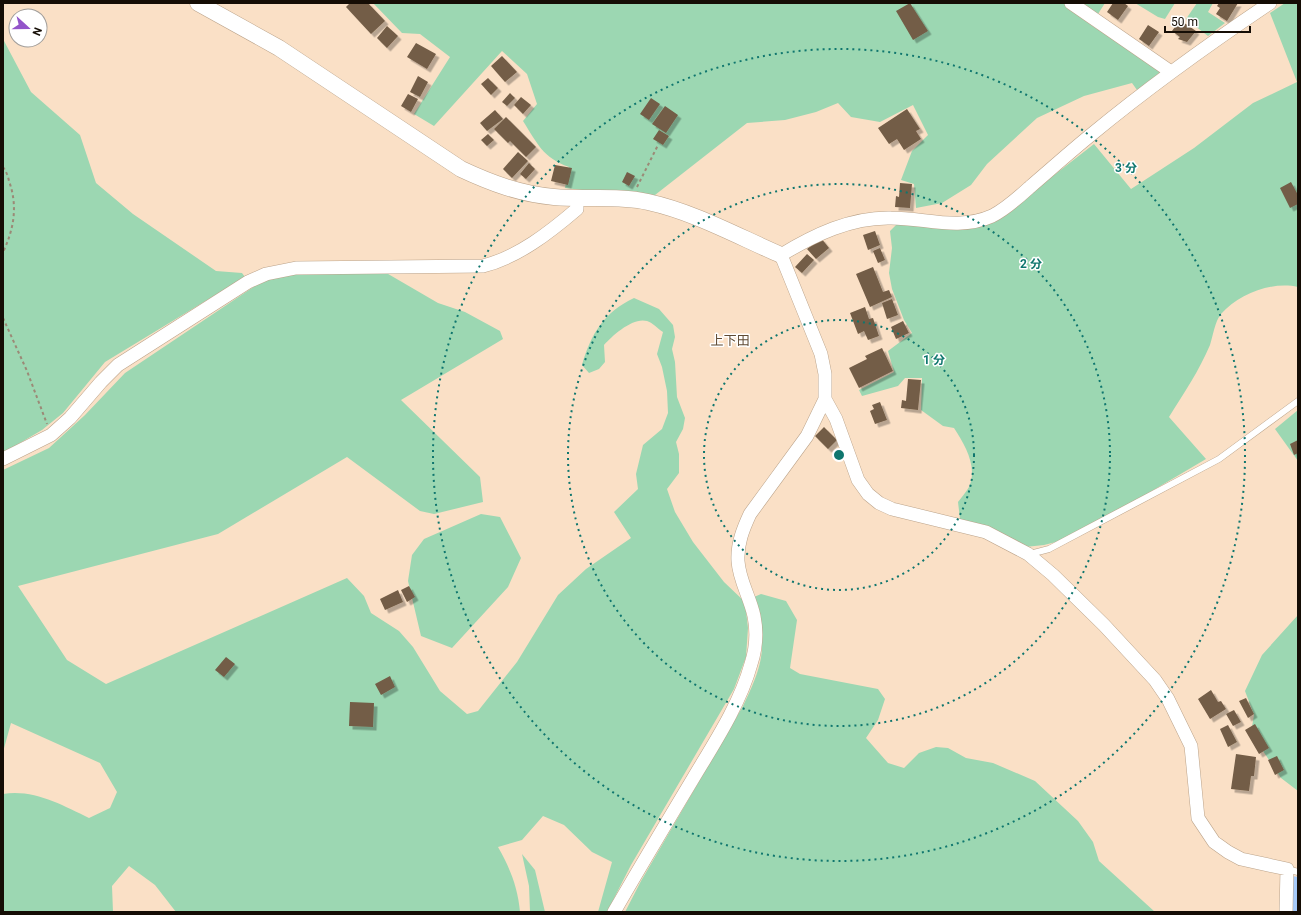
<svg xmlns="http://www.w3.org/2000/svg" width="1301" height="915" font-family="Roboto,'Noto Sans JP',sans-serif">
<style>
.green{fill:#9cd7b2}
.water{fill:#a6caf9}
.building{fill:#735d46;filter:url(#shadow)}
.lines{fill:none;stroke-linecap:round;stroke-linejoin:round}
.service-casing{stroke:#bba38a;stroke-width:7}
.minor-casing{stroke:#bba38a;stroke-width:14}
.tertiary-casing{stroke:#bba38a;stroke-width:17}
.path{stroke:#9b8976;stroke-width:2;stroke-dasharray:3 3;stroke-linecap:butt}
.service{stroke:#fff;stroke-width:6}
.minor{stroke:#fff;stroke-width:13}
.tertiary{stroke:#fff;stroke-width:16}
.ring{fill:none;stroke:#0f766e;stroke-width:2;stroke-dasharray:2 4}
.labels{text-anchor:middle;stroke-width:3;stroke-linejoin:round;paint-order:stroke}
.neighbourhood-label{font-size:13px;fill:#5f4a33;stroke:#fff}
.centre{fill:#0f766e;stroke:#fff;stroke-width:2}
.ring-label{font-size:12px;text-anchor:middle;font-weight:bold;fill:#0f766e;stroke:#fff;stroke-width:3;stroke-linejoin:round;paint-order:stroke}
</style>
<defs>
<filter id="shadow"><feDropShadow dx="3.5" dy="3.5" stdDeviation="0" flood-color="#0004"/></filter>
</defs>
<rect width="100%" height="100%" fill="#fae0c6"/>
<path class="green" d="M373 3H1105L1091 25 1162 71 1137 90 1132 83 1084 96 1037 118 987 164 971 185 942 203 916 208 914 184 901 180 912 151 928 135 913 105 880 122 851 117 838 103 816 112 785 120 747 123 655 195 608 193 565 188 569 167C543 158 537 143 523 121L537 104 527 74 502 51 434 126 414 114 450 57 420 34 402 33Z
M1135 3H1175L1165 19 1158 17Z
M1197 3H1213L1208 12 1225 23 1208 36 1186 19Z
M1285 3H1298V287C1272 281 1239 294 1221 314 1215 321 1213 336 1210 345 1199 371 1184 393 1169 417L1206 459 1118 511 1056 542 1044 545 1025 547 960 519 958 502C961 498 966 492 969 487 978 467 965 445 954 428L943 426 921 410 922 378H905L898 386 862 396 859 390 894 372 888 351 912 333 904 320 892 289 889 273 892 248 890 231 899 222 999 218 1094 144 1131 189 1194 148 1253 103 1297 82 1270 13Z
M3 39 31 92 80 135 96 183 133 214 216 271 242 273 245 277 105 362 63 413 42 430 3 453Z
M383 271 438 303 465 312 500 331 503 339 401 400 480 477 483 502 434 514 420 511 347 457 218 534 18 586 67 660 106 684 347 578 364 596 371 613 399 631 413 647 440 691 467 714 478 711 517 662 558 595 586 569 631 538 614 512 638 489 636 474 643 445 662 429 668 413 667 391 662 367 657 354 663 332C658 329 652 322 647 321 633 317 613 335 604 345L605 362 599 369 589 373 582 365C591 334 604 312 634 298L659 309 673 325 675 337 672 349 675 362 677 397 685 418 683 429 676 442 679 454V473L667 489 675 512 693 542 724 582 745 602 748 628 746 657 734 689 631 865 607 912H598L612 862 592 852 564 825 543 816 522 840 498 847C510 868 518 888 520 912H176L155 885 129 866 112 886 113 912H3V794C34 789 62 805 89 818L110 808 117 792 100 763 11 723 3 752V470L49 448 85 415 125 373 267 278 301 272Z
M1298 410V461L1275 429Z
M481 514 500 517 521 558 508 587 452 648 421 636 408 581 412 555 424 539Z
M761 594 786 601 797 620 790 668 800 674 878 689 885 699 878 720 866 738 888 763 904 768 919 753 936 747 948 748 966 758 993 763 1035 781 1078 821 1093 842 1099 861 1155 912H625L641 881 743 706C765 661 767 645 754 597Z
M1298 615V791L1281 778 1251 733 1254 715 1245 691 1262 655Z
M522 854 535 870 545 912H530L529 886Z"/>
<path class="water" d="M1292 876 1298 877V912H1290Z"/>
<path class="building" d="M350 3H368L385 21 371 34 346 7Z
M910 3 928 31 913 40 896 11Z
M1113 3H1124L1128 6 1118 20 1107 12Z
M1219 3H1238L1227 21 1216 14 1220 8 1217 6Z
M1180 20 1196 31 1187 42 1178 39 1180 37 1172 31Z
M1148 25 1159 32 1149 46 1139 39Z
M387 26 398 36 387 48 377 38Z
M416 43 436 54 427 69 407 57Z
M502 56 517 72 505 82 491 66Z
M418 76 428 82 420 97 410 92Z
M488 78 498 88 491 95 481 84Z
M510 93 515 98 507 106 502 102Z
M408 94 418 99 411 112 401 106Z
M521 97 531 105 523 114 514 105Z
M651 98 660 104 649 120 640 114Z
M665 106 678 115 666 133 652 124Z
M907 109 920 129 916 131 921 139 904 150 897 139 889 144 878 128Z
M495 110 503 119 487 131 480 123Z
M506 117 536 147 526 157 510 141 508 143 494 129Z
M659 130 669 136 663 145 653 139Z
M488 134 494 140 487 146 481 140Z
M518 152 528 161 512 178 503 169Z
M529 163 535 169 526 179 520 174Z
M555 165 572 168 568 185 551 181Z
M627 172 635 176 629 186 622 182Z
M1291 182 1298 195V204L1290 208 1280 188Z
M900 183 912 184 910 208 895 207 896 196 899 197Z
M875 231 880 245 868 250 863 235Z
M821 238 829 248 816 259 807 249Z
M880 248 885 260 878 263 873 251Z
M807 254 814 260 802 273 795 267Z
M873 267 883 292 889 290 892 297 870 307 856 274Z
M892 299 898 315 887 319 882 303Z
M865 307 869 319 873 318 879 336 868 340 864 331 858 334 850 313Z
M903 321 909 333 896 339 891 327Z
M882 348 893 371 859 388 849 368 867 359 865 356Z
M908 379 921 380 918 410 901 408 902 400 906 401Z
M880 402 887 420 875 424 870 411 874 409 872 405Z
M824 427 837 440 828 449 815 436Z
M1298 440V453L1294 455 1290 444Z
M409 586 415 597 407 602 401 590Z
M398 590 403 602 385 610 380 599Z
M226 657 235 664 224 677 215 670Z
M390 676 395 687 381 695 375 684Z
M1211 690 1218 702 1221 701 1226 709 1210 719 1198 699Z
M1246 698 1254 714 1248 718 1239 701Z
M350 702 374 703 373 727 349 726Z
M1234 710 1241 722 1233 726 1226 714Z
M1255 724 1269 748 1259 754 1245 730Z
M1228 725 1237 742 1228 747 1220 729Z
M1236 754 1256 757 1254 776H1251L1249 791 1231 789Z
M1277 756 1284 770 1275 775 1268 760Z"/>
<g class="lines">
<g class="service-casing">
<path id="service" d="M1030 554 1049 549 1219 459 1298 401
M1287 869 1298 872"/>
</g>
<g class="minor-casing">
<path id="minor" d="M1071 3 1171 72
M825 399 836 419 858 480 868 494 879 503 892 509 986 532 1028 554 1053 575 1104 625 1155 680 1168 699 1191 746 1198 818 1214 842 1228 852 1241 859 1287 869 1286 912
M3 459 51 435 70 418 101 382 118 365 248 282 266 274 296 268 483 266C518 257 549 233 577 209V197
M614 912C640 867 667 822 694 777 715 742 740 704 751 664 756 649 757 631 754 616 750 597 739 580 738 561 737 544 743 529 750 514L807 436 825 399V374L821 354 781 255C814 235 851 217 891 218 926 218 958 231 992 216 1006 209 1019 197 1030 187 1051 169 1071 151 1092 134 1149 87 1209 44 1270 3"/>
</g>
<g class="tertiary-casing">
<path id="tertiary" d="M198 3 279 48 461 169C491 183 520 194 554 197 584 200 618 195 648 202 694 212 737 236 781 255"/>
</g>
<path class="path" d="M3 167C6 171 8 176 9 181 18 206 14 229 3 252
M637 187 658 145
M3 318 27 371 47 424"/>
<use href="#service" class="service"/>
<use href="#minor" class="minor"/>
<use href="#tertiary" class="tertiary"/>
</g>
<g class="ring">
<circle cx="839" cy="455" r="135"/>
<circle cx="839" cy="455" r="271"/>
<circle cx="839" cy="455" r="406"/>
</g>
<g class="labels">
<g class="neighbourhood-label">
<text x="730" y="345">上下田</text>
</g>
</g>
<circle cx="839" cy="455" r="6" class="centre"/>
<g class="ring-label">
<text x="1126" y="172">3 分</text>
<text x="1031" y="268">2 分</text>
<text x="934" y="364">1 分</text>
</g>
<rect width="1301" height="915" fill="none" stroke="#150d05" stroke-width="8"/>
<g transform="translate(28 28) rotate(111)"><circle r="19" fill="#ffffff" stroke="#a19e9b"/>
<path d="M0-3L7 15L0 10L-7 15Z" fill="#9354ca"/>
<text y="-6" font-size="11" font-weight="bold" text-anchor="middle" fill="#150d05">N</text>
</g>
<path d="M1165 26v6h85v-6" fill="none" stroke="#150d05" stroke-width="2"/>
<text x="1171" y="26" font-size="12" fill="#150d05" stroke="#ffffff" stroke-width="3" paint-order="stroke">50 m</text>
</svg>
